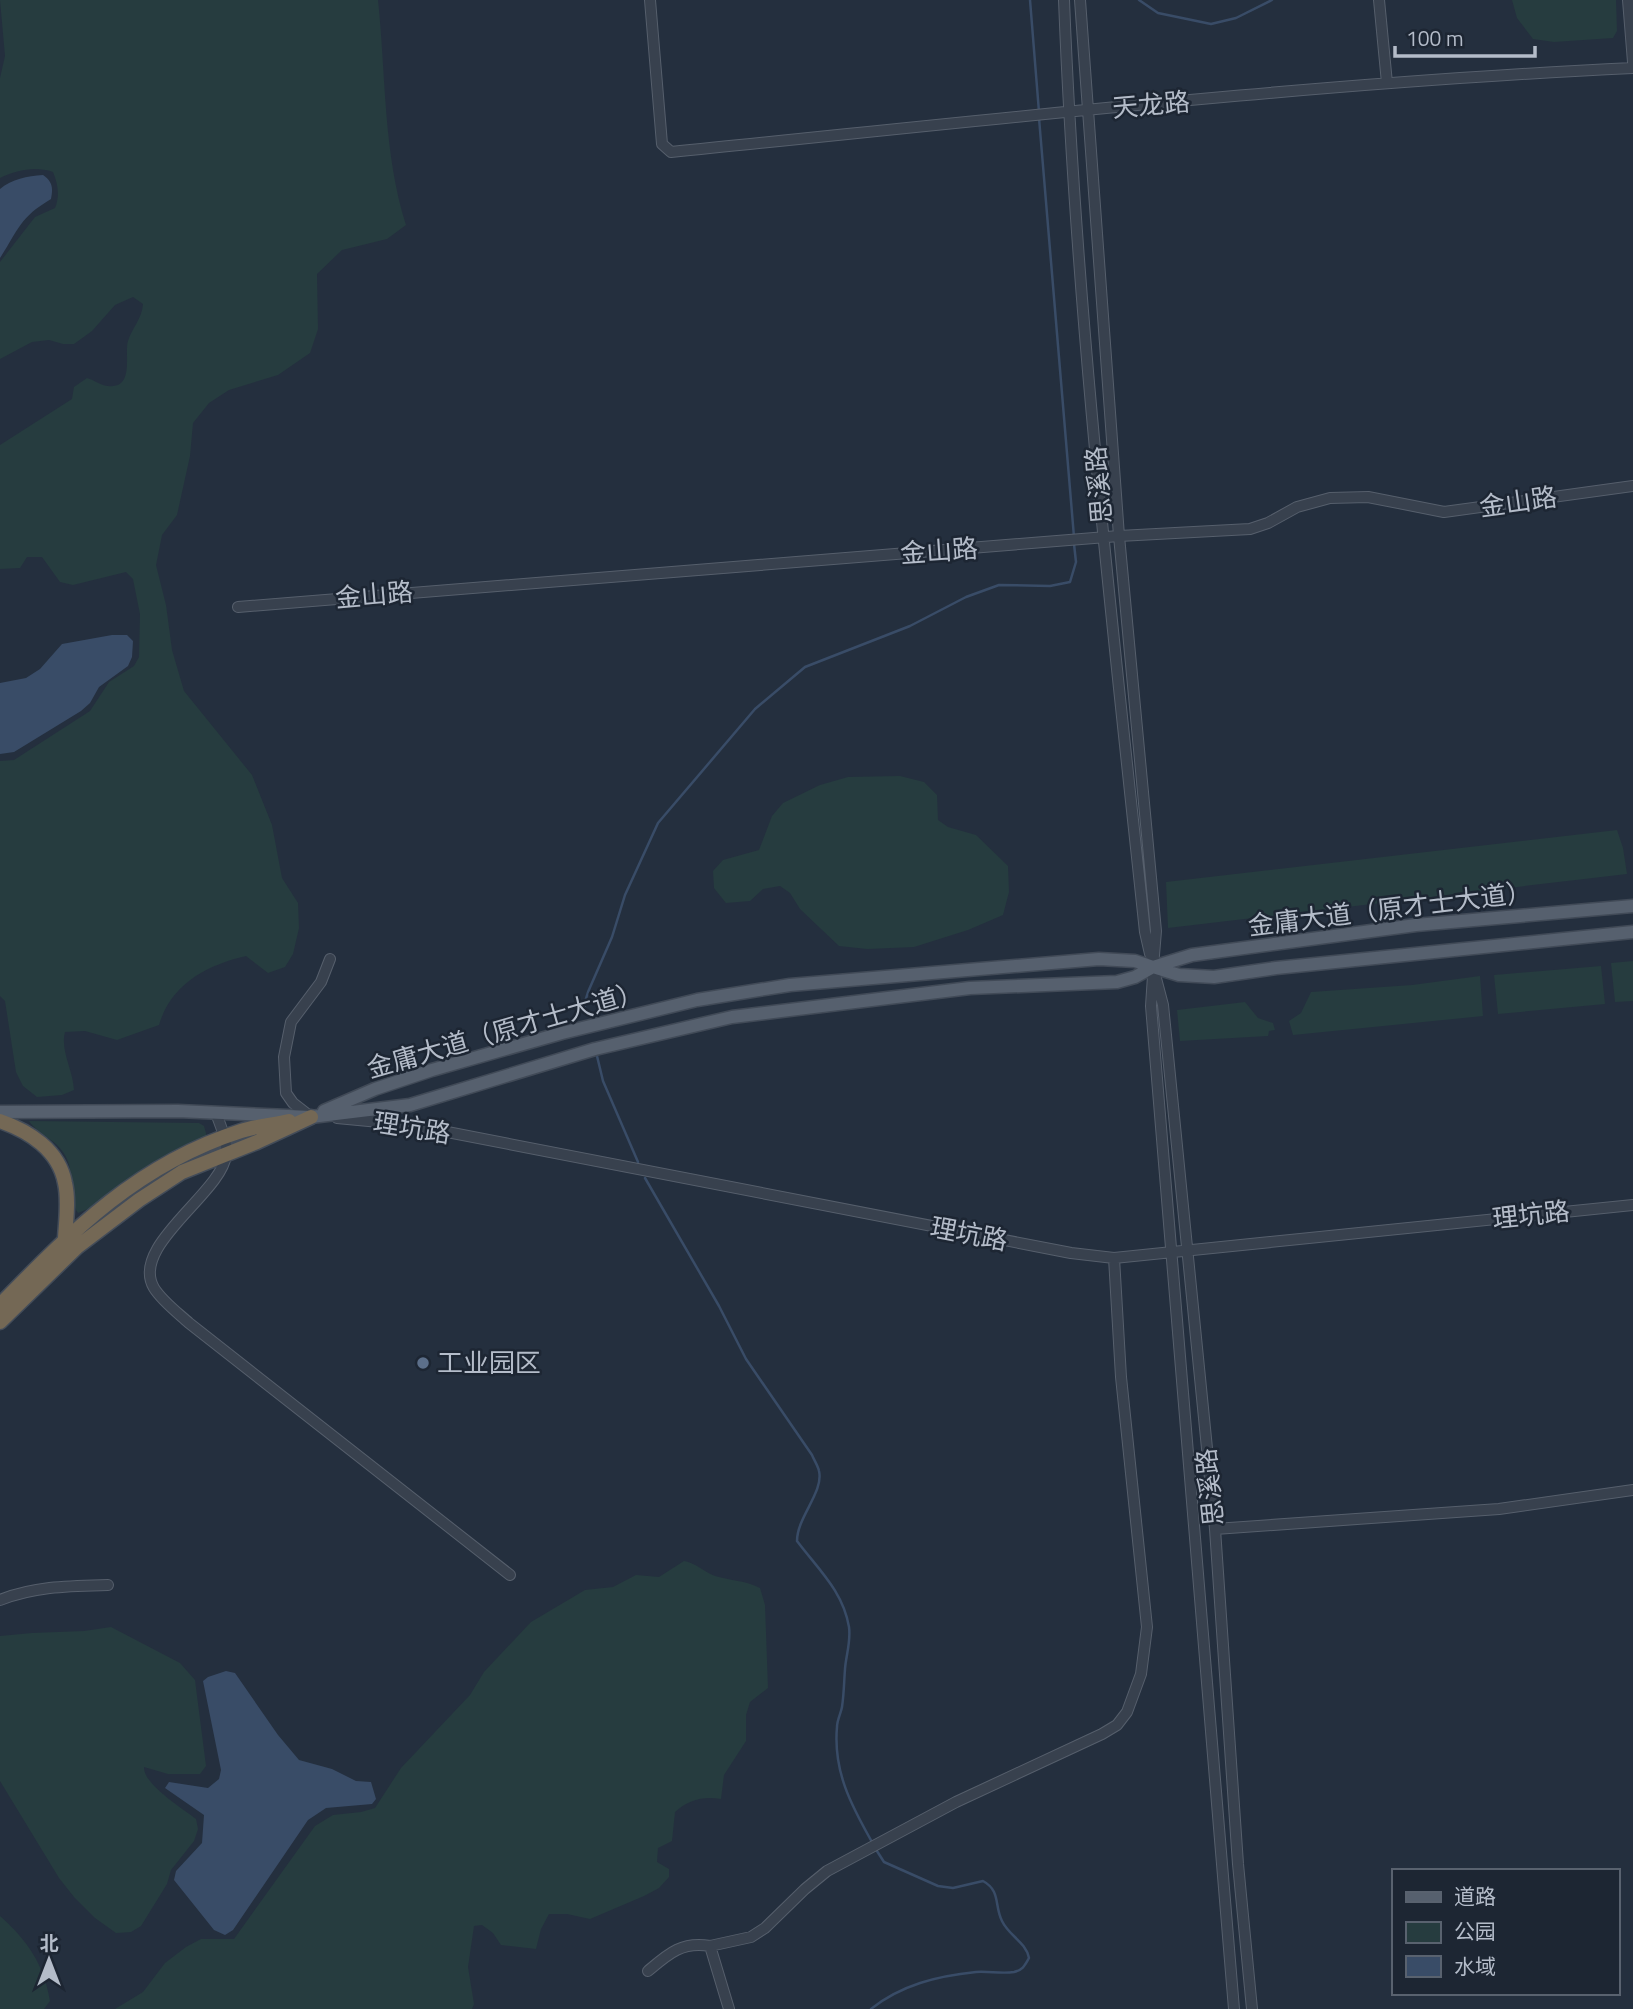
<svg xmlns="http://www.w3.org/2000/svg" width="1633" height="2009" font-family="'Titillium Web','Noto Sans SC',sans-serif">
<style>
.green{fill:#263c3f}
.water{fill:#394c67}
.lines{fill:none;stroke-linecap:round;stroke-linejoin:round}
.stream{stroke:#394c67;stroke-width:2.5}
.minor-casing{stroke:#565f6c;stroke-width:12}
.major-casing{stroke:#414a57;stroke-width:15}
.highway-casing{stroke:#434c59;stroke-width:17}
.minor{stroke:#38414e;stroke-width:10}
.major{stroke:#56606e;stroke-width:12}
.highway{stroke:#746855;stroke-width:14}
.service-dot{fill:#5c6f8a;stroke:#1d2633;stroke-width:2.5}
.labels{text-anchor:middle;stroke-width:5;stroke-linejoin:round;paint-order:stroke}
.street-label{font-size:26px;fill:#b4bcc9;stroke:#1d2633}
.poi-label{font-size:26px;fill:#b4bcc9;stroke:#1d2633;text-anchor:start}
</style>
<rect width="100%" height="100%" fill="#242f3e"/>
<path class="green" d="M0 0H378C386 75 383 152 406 225L387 239 342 250 317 274 318 329 310 353 278 375 229 390 209 403 193 423 190 456 177 515 162 535 156 565 166 605 172 650 184 691 252 775 272 825 282 878 298 903 299 928 293 954 285 967 268 973 246 956C207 965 171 984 159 1025L117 1040 85 1031 65 1032C60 1050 73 1070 74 1090L62 1095 37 1097 23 1086 16 1072 5 1001 0 996V761L14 760 90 711 109 682 134 666 139 657 140 614 133 579 126 572 73 585 60 582 42 557H27L20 568 0 569V445L72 399 74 387 87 378C94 380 102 386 108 386 135 389 124 354 128 341 132 328 142 319 143 304L133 297 115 305 92 331 74 344H63L49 340 32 342 0 359V262L35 217 55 208C60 196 58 184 53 172 35 166 17 170 0 178V78L5 56Z
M1512 0H1616L1617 31 1613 38 1554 42 1533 39 1517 18Z
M900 776 924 782 937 795 938 820 948 827 976 835 1008 866 1009 892 1003 915 968 930 914 947 867 949 839 946 800 909 790 893 780 886 763 889 750 901 726 903 714 888 713 871 723 860 759 850 772 816 783 803 820 785 848 777Z
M1617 830 1623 848 1627 874 1168 928 1166 882Z
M1633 961V1001L1615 1002 1611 963Z
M1601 966 1605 1004 1498 1014 1494 975Z
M1480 976 1483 1016 1293 1035 1289 1021 1301 1013 1311 992 1412 985Z
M1245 1002 1258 1018 1273 1023 1275 1030 1269 1031 1268 1036 1180 1041 1177 1010Z
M29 1121 199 1123 204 1126 207 1137 153 1165 90 1208 78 1213C69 1201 74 1174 67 1159 59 1140 38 1135 29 1121Z
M684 1561C696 1563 704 1572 715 1576 731 1581 745 1580 760 1588L765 1605 768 1688 750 1702 746 1715V1741L724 1775 721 1799C703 1796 688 1800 675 1812L672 1841 658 1848 657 1862 669 1869V1877L659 1888 644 1896 590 1919 567 1914H549L541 1929 536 1949 501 1945 493 1933 482 1925 474 1926 468 1967 474 2004 472 2009H115L143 1992 165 1963 186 1947 201 1939H234L315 1826 333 1815 361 1812 375 1808 401 1768 470 1695 484 1672 531 1622 585 1590 613 1587 636 1575 659 1577Z
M111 1627 180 1663 195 1680 206 1766 200 1774H168L144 1767C143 1784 182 1808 196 1819L198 1829 194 1841 171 1870 167 1884 141 1926 131 1932 116 1933 95 1918 74 1897 59 1878 0 1781V1636L32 1633 84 1631Z
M0 1916C27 1940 44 1964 50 2001L44 2009H0Z"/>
<path class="water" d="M43 175C53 182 53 188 51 199 19 218 19 229 0 258V189C12 179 27 176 43 175Z
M112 635H127L133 641 132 657 128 666 99 687 90 703 81 711 14 752 0 754V683L26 678 40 669 62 644Z
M226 1671 235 1673 278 1735 299 1760 332 1769 356 1781 371 1782 376 1799 372 1804 326 1808 308 1820 233 1930 225 1935 214 1930 174 1880 176 1871 202 1843 204 1815 165 1788 169 1782 208 1788 219 1779 221 1770 203 1681 208 1677Z"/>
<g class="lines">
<path class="stream" d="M1030 0 1039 112
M1139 0 1158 13 1211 24 1236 18 1272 0
M1039 118 1074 537
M586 1011 584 1005 588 992 612 937 625 895 658 823 755 709 805 667 910 626 966 597 999 585 1050 586 1070 582 1076 562 1074 544
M597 1056 603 1081 638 1162
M645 1178 719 1306 746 1359 812 1455C814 1460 818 1466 819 1471 824 1492 797 1517 797 1541 818 1569 843 1591 849 1627 851 1642 846 1655 845 1669 844 1682 844 1694 842 1707 841 1713 837 1720 837 1727 833 1771 851 1805 872 1842
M871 2009C901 1985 937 1976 976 1972 988 1971 1002 1974 1014 1972 1023 1970 1025 1965 1029 1958 1026 1942 1009 1936 1002 1921 994 1905 1001 1891 983 1881L953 1888 938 1886 884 1862 875 1848"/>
<g class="minor-casing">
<path id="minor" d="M650 0 662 144 671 152C991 120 1311 83 1633 68
M1064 0C1076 312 1112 622 1145 932L1150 954
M1080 0 1119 536 1156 931 1153 967 1163 1005 1215 1529 1238 1864 1252 2009
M1379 0 1387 83
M1628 0 1633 62
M238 607 1119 536 1250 529 1268 523 1297 507 1330 498 1368 497 1444 512 1633 486
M1153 976 1151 1006 1234 2009
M216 1113C220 1125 228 1141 226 1155 222 1193 129 1246 154 1288 162 1301 178 1313 189 1323L510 1575
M311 1117 293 1103 286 1093 284 1057 291 1022 321 982 330 959
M337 1118 411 1125 1071 1253 1114 1258 1633 1205
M1215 1529 1499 1509 1633 1490
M0 1600C35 1586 70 1586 108 1585
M648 1971C668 1954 682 1941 710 1946
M729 2009 710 1946 751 1937 765 1928 805 1889 827 1871 956 1802 1102 1734 1117 1725 1127 1712 1141 1674 1147 1627 1121 1377 1114 1258"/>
</g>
<g class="major-casing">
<path id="major" d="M324 1111 375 1089 432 1070 562 1033 697 1000 790 985 1099 959 1135 961 1153 967 1192 955 1416 925 1633 906
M0 1112 178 1111 311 1117 410 1105 595 1049 732 1017 970 988 1117 982 1135 977 1153 967 1179 975 1214 977 1276 968 1633 932"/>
</g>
<g class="highway-casing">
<path id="highway" d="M0 1121C29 1131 59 1150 65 1183 69 1200 66 1221 65 1238
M0 1305C73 1230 138 1164 241 1131 256 1126 273 1125 289 1121
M0 1322 77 1247 139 1200 182 1172 257 1142 311 1117"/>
</g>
<use href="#minor" class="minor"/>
<use href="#major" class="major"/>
<use href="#highway" class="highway"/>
</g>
<circle class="service-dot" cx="423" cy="1363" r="7"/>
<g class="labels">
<g class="street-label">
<text transform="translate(1151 105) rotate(-5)" y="9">天龙路</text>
<text transform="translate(1099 485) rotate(-95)" y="9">思溪路</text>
<text transform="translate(1518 502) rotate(-8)" y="9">金山路</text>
<text transform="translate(939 551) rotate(-4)" y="9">金山路</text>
<text transform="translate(374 595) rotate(-5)" y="9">金山路</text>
<text transform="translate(1390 909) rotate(-7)" y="9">金庸大道（原才士大道）</text>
<text transform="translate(505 1030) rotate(-16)" y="9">金庸大道（原才士大道）</text>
<text transform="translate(412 1128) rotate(9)" y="9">理坑路</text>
<text transform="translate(1531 1215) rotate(-6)" y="9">理坑路</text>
<text transform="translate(969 1234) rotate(11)" y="9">理坑路</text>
<text transform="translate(1210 1487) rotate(-96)" y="9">思溪路</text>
</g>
<g class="poi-label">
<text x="437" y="1372">工业园区</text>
</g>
</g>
<rect x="1392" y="1869" width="228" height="126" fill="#1d2633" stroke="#59626f" stroke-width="2"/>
<rect x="1406" y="1892" width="35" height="10" fill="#56606e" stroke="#59626f" stroke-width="2"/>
<text x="1454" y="1904" font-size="21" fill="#b4bcc9">道路</text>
<rect x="1406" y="1922" width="35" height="21" fill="#263c3f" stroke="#59626f" stroke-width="2"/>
<text x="1454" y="1939" font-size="21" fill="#b4bcc9">公园</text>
<rect x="1406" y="1956" width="35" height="21" fill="#394c67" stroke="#59626f" stroke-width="2"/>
<text x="1454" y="1974" font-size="21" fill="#b4bcc9">水域</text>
<g transform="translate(49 1960)" stroke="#1d2633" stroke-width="5" paint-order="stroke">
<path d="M0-5L12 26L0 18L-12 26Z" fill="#b4bcc9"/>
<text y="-10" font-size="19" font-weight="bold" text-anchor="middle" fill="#b4bcc9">北</text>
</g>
<path d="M1395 46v10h140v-10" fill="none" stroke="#b4bcc9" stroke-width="3.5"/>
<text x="1406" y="46" font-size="21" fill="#b4bcc9" stroke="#1d2633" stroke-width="5" paint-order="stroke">100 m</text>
</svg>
